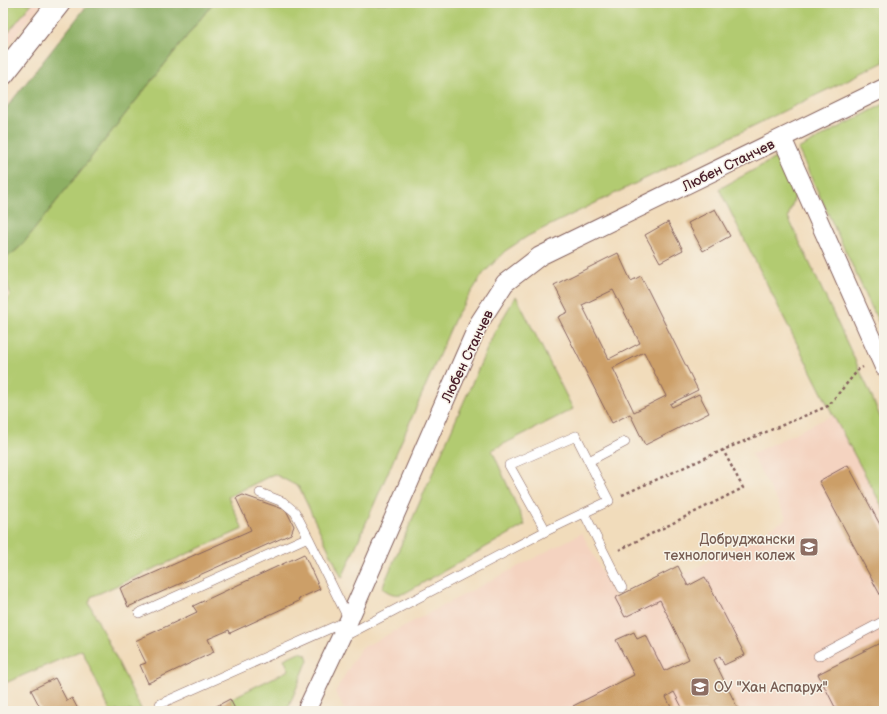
<svg xmlns="http://www.w3.org/2000/svg" width="887" height="714" font-family="'Balsamiq Sans',sans-serif">
<style>
.built{fill:#f4d3c0}
.green{fill:#b2cb71;stroke:#7e754e}
.forest{fill:#8daf63;stroke:#6c6747}
.building{fill:#cc9f67;fill-rule:evenodd}
.lines{fill:none;stroke-linecap:round;stroke-linejoin:round}
.service-casing{stroke:#84615d;stroke-width:10}
.minor-casing{stroke:#84615d;stroke-width:20}
.secondary-casing{stroke:#84615d;stroke-width:24}
.path{stroke:#84615d;stroke-width:2.5;stroke-dasharray:3 3;stroke-linecap:butt}
.service{stroke:#fff;stroke-width:9}
.minor{stroke:#fff;stroke-width:18}
.secondary{stroke:#fff;stroke-width:22}
.labels{text-anchor:middle;stroke-width:3;stroke-linejoin:round;paint-order:stroke}
.street-label{font-size:14px;fill:#4a1f2b;stroke:#f7f3e8}
.education-label{font-size:14px;fill:#785e54;stroke:#f7f3e8;text-anchor:end}
</style>
<rect width="100%" height="100%" fill="#f7f3e8"/>
<filter id="ink" filterUnits="userSpaceOnUse"><feTurbulence type="fractalNoise" baseFrequency=".025" numOctaves="2"/><feDisplacementMap in="SourceGraphic" scale="8" xChannelSelector="R" yChannelSelector="G"/><feConvolveMatrix kernelMatrix="1 2 1 2 8 2 1 2 1" color-interpolation-filters="sRGB"/></filter>
<filter id="wash" filterUnits="userSpaceOnUse"><feTurbulence type="fractalNoise" baseFrequency=".012" numOctaves="4" result="noise"/><feDisplacementMap in="SourceGraphic" scale="16" xChannelSelector="R" yChannelSelector="G"/><feGaussianBlur stdDeviation="0.9" result="paint"/><feColorMatrix in="noise" values="0 0 0 0 0 0 0 0 0 0 0 0 0 0 0 0 0 1.4 0 .05"/><feComposite in="paint" operator="in"/></filter>
<g filter="url(#wash)">
<rect width="100%" height="100%" fill="#f1dcbb"/>
<path class="built" d="M3 3H42L3 52Z
M833 415 884 510V711H345L335 692 360 649 582 533 625 617 688 586 683 575 787 519 751 454Z"/>
<path class="green" d="M3 3H32L3 39Z
M213 3H884V62L528 236 505 251 483 274 456 316 342 578 299 487 274 474 228 497 243 529 91 597 89 603 142 711H110L82 650 3 684V313L10 294 3 265V258L13 253 22 245Z
M884 104V334L798 149Z
M779 156 796 193 788 217 869 390 884 426V510L833 415 719 189Z
M516 296 573 409 492 450 525 525 405 593C396 596 390 594 382 588L494 333Z
M299 652 306 654 308 660 287 711H236L230 699 289 670 284 659Z"/>
<path class="forest" d="M89 3H213L22 245 13 253 3 258V112Z"/>
<g id="blocks">
<path class="building" d="M715 209 730 236 703 251 688 223Z
M668 222 683 250 660 262 645 235Z
M618 253 631 281 641 276 698 390 670 404 672 407 699 394 709 413 645 445 630 414 612 423 558 317 568 312 554 285ZM613 290 640 343 609 359 582 305ZM644 352 666 396 634 412 613 368Z
M848 465 884 532V602L819 481Z
M243 495 286 510 294 526 291 534 128 607 120 588 251 530 236 498Z
M304 554 320 589 298 599 299 601 230 633 229 630 208 639 214 652 148 683 140 665 146 663 135 641 197 612 193 606Z
M678 566 688 586 705 577 745 655 724 665 720 656 714 660 739 711H684L674 692 666 697 673 711H576L573 706 634 675 616 640 634 632 637 639 646 635 664 671 689 659 660 600 625 617 615 598Z
M884 641V711H837L818 674Z
M55 678 67 701 72 698 79 711H42L31 690Z
M230 699 236 711H207Z"/>
</g>
</g>
<g filter="url(#ink)">
<use href="#blocks" fill-opacity="0" stroke="#84615d" stroke-width="1"/>
<g class="lines">
<g class="service-casing">
<path id="service" d="M589 461 625 442
M260 493 283 502 295 512 308 537
M584 513 622 588
M139 613 308 537 349 620 160 704
M343 637 546 531 609 501 576 436 509 465 546 531
M818 656 884 621"/>
</g>
<g class="minor-casing">
<path id="minor" d="M782 138 884 367
M306 711 349 620 479 323 505 283 540 256 884 88"/>
</g>
<g class="secondary-casing">
<path id="secondary" d="M3 74 59 3"/>
</g>
<path class="path" d="M622 495 723 450 828 406 859 369 863 367
M619 550 743 488 723 450"/>
<use href="#service" class="service"/>
<use href="#minor" class="minor"/>
<use href="#secondary" class="secondary"/>
</g>
</g>
<defs>
<g id="university-square" transform="scale(1)"><rect x="-9" y="-9" width="18" height="18" rx="4" fill="#8d6e63" stroke="#f7f3e8"/><path d="M0-5L7-2L0 1L-7-2ZM-4 1L0 2.5L4 1V4Q0 6-4 4Z" fill="#fff"/></g>
<g id="school-square" transform="scale(1)"><rect x="-9" y="-9" width="18" height="18" rx="4" fill="#8d6e63" stroke="#f7f3e8"/><path d="M0-5L7-2L0 1L-7-2ZM-4 1L0 2.5L4 1V4Q0 6-4 4Z" fill="#fff"/></g>
</defs>
<g fill-rule="evenodd">
<use href="#university-square" x="809" y="547"/>
<use href="#school-square" x="700" y="687"/>
</g>
<g class="labels">
<g class="street-label">
<text transform="translate(728 165) rotate(-26)" y="5">Любен Станчев</text>
<text transform="translate(467 356) rotate(-64)" y="5">Любен Станчев</text>
</g>
<g class="education-label">
<text x="795" y="544">Добруджански<tspan x="795" dy="16">технологичен колеж</tspan></text>
<text x="714" y="692" text-anchor="start">ОУ "Хан Аспарух"</text>
</g>
</g>
<rect width="887" height="714" fill="none" stroke="#f7f3e8" stroke-width="16"/>
</svg>
